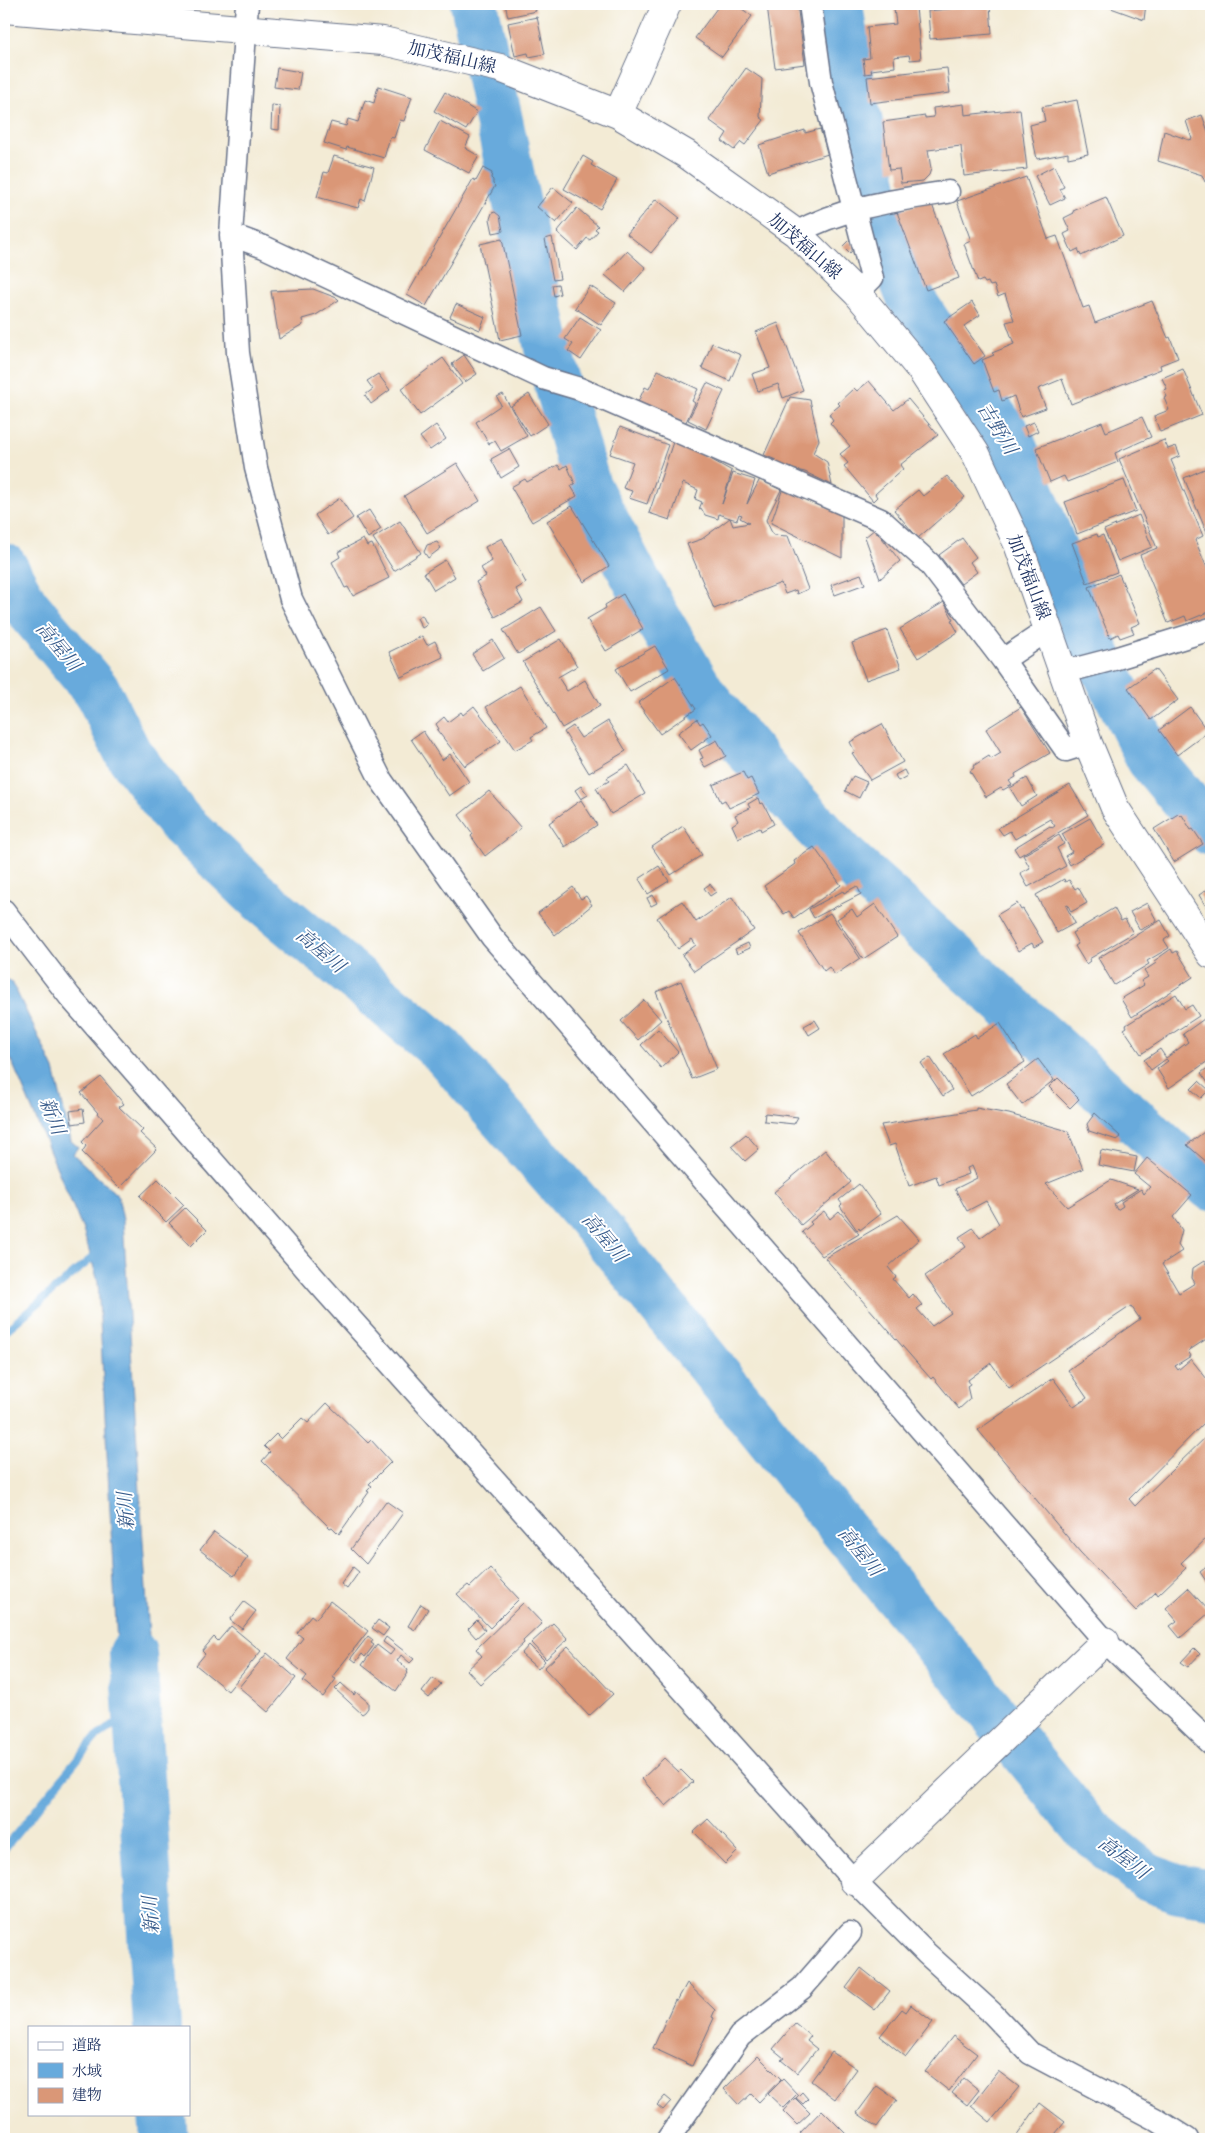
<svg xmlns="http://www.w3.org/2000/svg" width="1215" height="2143" font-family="Vollkorn,'Noto Serif JP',serif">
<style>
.water{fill:#67aadc;stroke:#416c9d}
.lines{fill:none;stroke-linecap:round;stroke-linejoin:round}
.stream{stroke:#67aadc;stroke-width:8}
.river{stroke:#67aadc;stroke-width:48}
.building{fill:#da9777}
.street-casing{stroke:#677188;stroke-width:25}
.secondary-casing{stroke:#677188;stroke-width:30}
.street{stroke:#fff;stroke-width:22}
.secondary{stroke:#fff;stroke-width:28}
.labels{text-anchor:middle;stroke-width:4;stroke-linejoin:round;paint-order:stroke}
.street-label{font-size:18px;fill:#1b2f5e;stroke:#fff}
.water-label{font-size:19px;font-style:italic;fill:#365a8a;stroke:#fff}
</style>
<rect width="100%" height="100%" fill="#fff"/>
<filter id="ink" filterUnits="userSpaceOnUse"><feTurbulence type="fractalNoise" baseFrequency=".02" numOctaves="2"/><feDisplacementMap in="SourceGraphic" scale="10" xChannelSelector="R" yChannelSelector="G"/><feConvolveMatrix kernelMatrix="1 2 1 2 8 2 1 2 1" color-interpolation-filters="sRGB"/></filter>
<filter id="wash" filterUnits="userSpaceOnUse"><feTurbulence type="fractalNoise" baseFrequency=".0096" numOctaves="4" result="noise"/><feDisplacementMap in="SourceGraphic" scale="20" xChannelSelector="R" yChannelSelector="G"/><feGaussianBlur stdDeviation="1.12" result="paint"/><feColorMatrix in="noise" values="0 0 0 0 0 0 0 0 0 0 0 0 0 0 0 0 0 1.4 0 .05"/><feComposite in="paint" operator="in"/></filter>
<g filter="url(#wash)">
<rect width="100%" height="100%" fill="#f3ebd5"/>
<path class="water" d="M4 978 12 982 54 1069 71 1141 78 1147 73 1154 118 1196 123 1220 154 1717 121 1720 98 1282 83 1230 4 1043Z"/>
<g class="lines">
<path class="stream" d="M4 1332 98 1253
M4 1849 95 1738 113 1725 138 1722"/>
<path class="river" d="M474 4 549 353 587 486 650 606 703 695 772 779 846 859 1171 1153 1211 1187
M839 4 852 93 884 231 909 295 950 359 1010 439 1088 636 1150 759 1211 832
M4 567 25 605 97 691 128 753 178 820 255 894 442 1050 590 1218 1086 1828 1147 1877 1176 1888 1211 1894
M133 1653 157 2027
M162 2114 164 2139"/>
</g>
<g id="blocks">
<path class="building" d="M505 4H534L536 11 508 17Z
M720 4H735L752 16 722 57 695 38Z
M779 4H797L805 64 775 68 767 5Z
M919 4H939V6L919 8Z
M1100 4H1146L1144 20Z
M990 5 992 34 930 39 928 11Z
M916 7 921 59 910 60 909 55 894 57 895 67 871 70 872 73 865 74 863 59 870 58 867 27 896 24 894 9Z
M537 17 545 54 529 57 528 53 515 56 508 23Z
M277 68 301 72 298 90 274 87Z
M746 68 762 79 760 117 764 120 745 145 741 142 734 150 722 141 727 133 709 120Z
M947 68 950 93 870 103 867 77Z
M378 86 412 97 404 121 400 120 394 138 390 137 384 158 347 147 346 150 324 143 331 122 346 126 348 119 358 122 365 100 374 103Z
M445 92 477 112 466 130 434 111Z
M1077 100 1088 154 1068 158V153L1037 159 1030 125 1045 121 1042 107Z
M964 104 965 115 1020 109 1027 169 964 176 961 146 928 150 931 169 929 175 923 181 901 183 899 169 889 170 883 122 925 116V118L934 117 933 108Z
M272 105 280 106 279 130 271 129Z
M1202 115 1209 134 1211 133V180L1205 182 1202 175 1158 161 1164 131 1189 140 1192 139 1186 121Z
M440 121 470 137 465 148 479 156 469 173 425 150Z
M820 129 828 154 768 173 759 145 805 130V133Z
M334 156 374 167 365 201 361 199 358 208 317 197 324 172 328 173Z
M583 156 593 162 591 165 617 180 600 209 564 189Z
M1054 166 1064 187 1060 189 1065 198 1050 205 1035 176Z
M483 168 492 173 491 178 493 180V184L495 186 426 306 407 295 473 179 476 181Z
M1026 177 1048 239 1057 236 1083 308 1089 306 1095 323 1152 301 1168 338 1170 337 1178 358 1160 365 1161 369 1071 404 1062 379 1038 389 1046 408 1021 417 1014 396 1002 401 999 390 994 392 982 360 994 355 992 353 1014 344 1006 322 1014 320 1005 294 998 297 994 285 990 286 988 282 985 283 983 280 978 282 964 244 971 241 957 201Z
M553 187 573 203 556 223 537 207Z
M1106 197 1123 236 1081 256 1078 249 1072 252 1064 234 1070 231 1064 218 1074 213 1073 211Z
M656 199 680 218 651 253 627 234Z
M930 199 959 278 926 290 897 212Z
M577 208 598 226 595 229 598 231 590 240 587 238 577 250 557 232Z
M495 212 500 216 503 231 493 233 490 219 492 213Z
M552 237 560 279 553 280 545 239Z
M502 239 522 335 500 340 480 244Z
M849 240 855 247 850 253 843 246Z
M627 251 646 268 625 292 605 275Z
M558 284 560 294 554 296 552 285Z
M590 286 616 303 601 325 575 308Z
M313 289 337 298 339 300 316 315 302 319 303 325 279 339 271 291Z
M972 302 980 315 964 326 985 356 974 364 944 321Z
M456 304 485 317 480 330 450 317Z
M580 317 601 330 581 360 568 351 573 344 565 339Z
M778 323 803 390 783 398 778 384 758 391 752 374 770 368 756 332Z
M712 343 741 355 730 381 702 368Z
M464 355 477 374 465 382 452 364Z
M443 358 462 384 420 415 401 389Z
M1183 369 1202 415 1160 432 1154 416 1169 410 1164 398 1167 397 1164 390 1167 389 1162 378Z
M658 370 698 389 692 401 695 403 685 424 638 402 645 387 649 389Z
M378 374 390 390 371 404 365 395 373 389 367 381Z
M869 381 894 410 908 399 938 435 900 465 903 469 875 494 877 497 873 501 844 466 848 463 840 454 850 446 830 423 833 420 829 414 840 405 838 403 854 388 857 391Z
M707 383 724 391 706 429 688 420Z
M503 394 527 436 501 451 495 441 489 444 476 422 501 405 497 397Z
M529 394 548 424 530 436 511 406Z
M790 397 810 400 819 440 813 453 827 462 832 485 805 472 783 467 774 462 776 460 764 455Z
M1142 417 1151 437 1115 453 1118 462 1067 482 1064 476 1050 482 1036 448 1102 422 1106 432Z
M1034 422 1038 431 1028 436 1024 426Z
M436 425 446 439 430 450 420 437Z
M620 427 668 445 647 504 629 498 632 491 623 488 633 462 610 454Z
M1164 440 1168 449 1176 446 1180 456 1171 460 1203 536 1195 540 1207 568 1211 567V611L1187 621 1185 616 1168 623 1140 555 1157 548 1119 459Z
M673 442 694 450 732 471 722 504 733 473 755 480 747 504 760 479 781 490 766 520 773 535 788 536 808 589 797 594 796 590 785 594 781 583 714 609 687 544 702 539 730 518 733 526 749 523 740 518 742 515 739 514 737 520 730 518 719 514 718 519 705 515 701 508 699 509 702 502 695 499 698 490 683 483 670 520 649 513Z
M509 449 519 467 501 478 491 459Z
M457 463 480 501 427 533 404 496Z
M558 465 561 469 567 465 575 484 571 486 577 496 532 522 511 487 525 479 527 482Z
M1211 466V543L1184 478Z
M947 476 965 497 918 538 894 510 918 490 923 496Z
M1124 480 1136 511 1077 534 1065 502Z
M783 488 842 513V558L771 523Z
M340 498 353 518 328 535 315 515Z
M572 506 609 566 584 582 547 521Z
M369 510 381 529 368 538 356 518Z
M1139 515 1152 547 1118 561 1104 530Z
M400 521 421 553 394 571 373 538Z
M875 529 900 561 880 579 865 537Z
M1097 534 1098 537 1103 535 1117 572 1087 583 1072 543Z
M502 538 526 583 516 589 523 602 495 617 476 582 486 576 481 568 492 561 485 547Z
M962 538 976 557 970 562 977 572 961 584 939 555Z
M363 539 367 546 372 544 389 578 353 596 348 587 345 588 332 562 340 557 338 552Z
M437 542 441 548 428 558 424 552 427 545Z
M445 560 455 577 434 590 424 573Z
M861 574 865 584 835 595 831 585Z
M1119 574 1140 623 1131 627 1134 633 1120 638 1118 634 1110 638 1089 587Z
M623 594 643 629 606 651 587 619 606 608 605 605Z
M944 602 953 619 951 620 958 632 918 658 900 629Z
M541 607 556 631 518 654 503 630Z
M422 615 427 625 422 628 417 618Z
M887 630 901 668 866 680 852 643Z
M422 636 427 645 435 641 443 657 401 677 389 652Z
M561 639 577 666 558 677 567 691 585 680 600 706 562 728 523 662Z
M493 640 504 658 483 671 472 654Z
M655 646 669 669 630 692 616 669Z
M1155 669 1178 700 1151 720 1128 688Z
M675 677 696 709 660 734 638 703Z
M520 686 546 728 531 737 533 740 515 750 486 707Z
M474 706 501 741 465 766 437 730 439 729 436 724 444 717 448 722 461 712 463 715Z
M1021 707 1050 753 1015 774 1016 777 1009 781 1012 785 1003 790 1001 788 986 797 970 771 974 768 973 766 989 756 991 759 1001 753 986 729Z
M1190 707 1208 732 1177 755 1159 730Z
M697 719 700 724 703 722 712 735 691 750 678 733Z
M608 721 626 751 589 773 564 732 573 726 581 738Z
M882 724 903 762 870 780 852 753 855 752 850 742Z
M423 731 442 760 450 754 469 782 449 796 411 739Z
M717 740 726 756 705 767 700 759 703 758 699 750Z
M628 765 645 794 611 814 596 788 609 781 607 778Z
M904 770 907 776 898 781 895 775Z
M743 772 747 780 751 778 759 794 729 808 725 800 721 802 713 785Z
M853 776 867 782 859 798 845 791Z
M1027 778 1037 796 1021 806 1010 788Z
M1070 785 1088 815 1019 856 1014 848 1050 826 1052 828 1055 826 1050 819 1015 839 1010 831 1003 835 998 828Z
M581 786 588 795 581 799 575 790Z
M489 791 521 828 485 856 471 836 473 834 459 815Z
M758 798 760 804 763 803 774 824 761 831 760 828 738 838 732 825 738 821 735 815 750 808 748 804Z
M581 800 597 825 565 847 549 823Z
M1178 814 1180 816 1182 815 1191 830 1193 829 1203 844 1174 862 1154 829Z
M1090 818 1105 844 1070 865 1065 856 1072 852 1062 834Z
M683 826 702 855 671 875 652 847Z
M1059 835 1064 844 1057 848 1066 866 1028 887 1020 873 1030 868 1023 855Z
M814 847 841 885 794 918 789 911 784 914 764 886 795 864 794 861Z
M659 866 669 881 648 894 639 879Z
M1064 879 1065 882 1069 880 1075 889 1078 887 1087 903 1071 912 1068 905 1066 906 1075 923 1057 933 1036 895Z
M710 884 716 892 710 896 704 888Z
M857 886 861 894 814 918 809 909 843 891 844 893Z
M573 887 581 899 586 896 592 905 555 935 538 913Z
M1211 887V915L1199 895Z
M653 895 657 903 651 906 647 898Z
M732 897 754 930 694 971 682 955 696 945 692 939 678 949 657 918 682 901 696 922Z
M1017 903 1021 910 1023 909 1043 942 1034 947 1032 943 1018 951 997 915Z
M1147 903 1157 921 1140 930 1130 912Z
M875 904 897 937 863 959 837 919 852 909 857 917Z
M1114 908 1121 921 1125 919 1133 933 1089 959 1090 961 1086 964 1075 946 1078 944 1072 933Z
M830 913 860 958 835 975 829 967 824 971 799 933Z
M1161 920 1170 936 1164 940 1169 948 1147 961 1149 964 1114 985 1098 958Z
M748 943 750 948 737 954 735 949Z
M1171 949 1173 953 1177 951 1193 977 1132 1017 1121 999 1144 985 1141 981 1148 977 1144 971 1156 963 1154 961Z
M681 981 717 1069 692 1079 656 992Z
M1176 994 1185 1009 1192 1005 1199 1016 1141 1054 1124 1029 1127 1027 1126 1025Z
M644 1000 661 1020 638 1040 621 1021Z
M1204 1019 1207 1025 1211 1022V1059L1169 1088 1157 1069 1168 1061 1166 1059 1151 1070 1144 1060 1160 1049 1166 1058 1188 1042 1183 1034Z
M815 1020 820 1028 809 1035 804 1026Z
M1000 1023 1025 1062 971 1096 944 1054 975 1034 977 1038Z
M658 1029 678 1052 661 1068 641 1045Z
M930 1057 952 1090 943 1096 921 1063Z
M1038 1059 1054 1080 1022 1105 1006 1084Z
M1211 1065V1087L1201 1073Z
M101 1077 124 1104 119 1107 143 1130 140 1133 157 1149 119 1188 82 1152 86 1146 82 1142 103 1119 81 1093Z
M1058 1078 1079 1099 1070 1108 1049 1087Z
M1199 1081 1209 1090 1201 1098 1191 1089Z
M976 1108 1009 1114 1068 1131 1083 1169 1046 1184 1067 1207 1111 1180 1138 1189 1114 1204 1117 1210 1123 1206 1121 1202 1141 1189 1144 1194 1150 1187 1134 1174 1147 1158 1192 1195 1173 1217 1182 1230 1178 1245 1182 1251 1162 1264 1179 1293 1195 1283 1192 1278 1193 1268 1204 1261 1211 1271V1336L1188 1351 1191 1356 1175 1366 1178 1370 1191 1359 1211 1384V1416L1129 1499 1135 1506 1211 1432V1534L1181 1563 1186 1568 1158 1595 1156 1592 1136 1611 1080 1552 978 1430 1053 1378 1074 1407 1087 1398 1068 1370 1140 1319 1131 1306 1009 1388 991 1363 968 1380 970 1384 967 1386 970 1399 959 1409 933 1377 931 1379 825 1258 898 1215 919 1239 888 1267 896 1277 893 1279 909 1298 913 1294 922 1305 917 1309 932 1326 951 1313 925 1276 966 1247 959 1237 973 1228 980 1238 999 1224 986 1201 967 1211 955 1189 977 1178 972 1166 967 1168 969 1174 939 1185 936 1176 909 1186 895 1144 889 1146 881 1125 976 1110Z
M83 1109 85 1122 72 1124 70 1111Z
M765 1113 798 1117 794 1124 764 1121Z
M1095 1113 1121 1137 1117 1140 1089 1131 1087 1124Z
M1208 1129 1211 1133V1163L1209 1164 1187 1145Z
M746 1134 759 1149 745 1161 731 1146Z
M825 1150 851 1182 801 1225 774 1192Z
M1101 1150 1137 1157 1134 1172 1098 1165Z
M158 1179 184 1205 166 1222 140 1196Z
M859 1184 881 1214 860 1230 859 1228 857 1230 840 1206 842 1204 839 1200Z
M185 1208 207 1230 191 1246 169 1223Z
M824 1211 830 1219 839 1211 859 1234 822 1256 802 1232 812 1224 810 1222Z
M327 1403 368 1443 371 1440 391 1462 369 1484 372 1486 367 1491 369 1492 339 1534 332 1527 330 1528 262 1461 270 1452 264 1446 276 1434 281 1439 302 1418 308 1423Z
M386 1501 403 1513 366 1564 351 1549Z
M214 1532 248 1557 234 1576 200 1550Z
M1211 1557V1583L1208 1584 1200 1572 1210 1564 1208 1560Z
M353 1567 359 1572 347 1589 341 1584Z
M490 1568 519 1599 490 1628 457 1594 468 1585 470 1587Z
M1188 1588 1210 1612 1180 1638 1170 1626 1177 1621 1166 1608Z
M330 1601 368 1631 332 1677 336 1679 323 1697 303 1681 307 1676 287 1659 303 1638 297 1633 311 1615 316 1619Z
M244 1602 256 1611 242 1629 230 1620Z
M523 1603 542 1623 523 1641 524 1643 480 1684 467 1670 482 1656 476 1649Z
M421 1604 428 1609 415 1630 408 1626Z
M378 1620 389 1628 383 1636 372 1628Z
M477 1620 485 1630 476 1638 468 1629Z
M553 1623 568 1639 546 1659 531 1643Z
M231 1626 261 1651 228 1691 196 1665 205 1654 202 1651 214 1637 218 1641Z
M368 1636 373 1640 371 1643 374 1645 365 1657 362 1654 356 1662 351 1658Z
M386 1637 414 1659 410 1663 401 1655 397 1661 408 1670 407 1672 408 1673 396 1691 362 1665 377 1645 390 1655 394 1650 383 1642Z
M529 1645 545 1661 538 1669 521 1654Z
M568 1646 613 1694 589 1716 544 1668Z
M1194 1648 1200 1654 1188 1667 1181 1662Z
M267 1653 296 1678 268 1712 239 1687Z
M433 1678 441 1684 429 1698 422 1692Z
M341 1683 354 1695 356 1692 368 1702V1708L365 1712 362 1714 335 1689Z
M664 1758 679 1772 681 1770 693 1782 666 1806 642 1779Z
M708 1819 738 1851 725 1864 694 1832Z
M861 1968 890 1991 875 2010 846 1988Z
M687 1983 715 2010 712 2017 714 2018 692 2066 653 2048 675 2000 677 2001Z
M911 2005 933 2022 906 2057 880 2036 902 2009 906 2012Z
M795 2023 811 2036 807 2041 817 2049 797 2073 781 2060 784 2058 773 2049Z
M953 2036 977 2054 949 2091 925 2072Z
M832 2052 857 2069 835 2099 811 2081Z
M758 2056 781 2079 759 2102 751 2094 739 2105 724 2089Z
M998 2071 1019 2087 990 2122 971 2106Z
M964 2078 979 2090 967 2105 952 2093Z
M783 2079 797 2094 783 2108 768 2094Z
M877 2086 897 2100 877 2127 857 2113Z
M802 2092 808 2099 803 2104 796 2098Z
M665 2096 671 2101 663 2110 657 2105Z
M795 2098 810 2113 797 2125 783 2111Z
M1040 2103 1065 2122 1051 2139H1019L1016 2137Z
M822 2110 848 2136V2139H806L800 2133Z"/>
</g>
</g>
<g filter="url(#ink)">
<use href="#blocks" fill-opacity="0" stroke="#677188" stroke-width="1"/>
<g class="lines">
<g class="street-casing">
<path id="street" d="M247 4 231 235 238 353 256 468 291 599 381 780 492 937 1105 1641 1211 1743
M810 4 821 82 872 278 857 293
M796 233C842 207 897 200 948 192
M231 235 264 247 543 378 580 389 881 520 929 563 1003 660 1066 750 1088 743
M1003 660 1049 629
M1064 672 1114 659 1211 629
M4 911 70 997 321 1286 854 1881 926 1953 992 2013 1030 2053 1157 2120 1187 2139
M668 2139 740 2036 802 1988 850 1933"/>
</g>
<g class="secondary-casing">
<path id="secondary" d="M4 9 383 41 500 68 618 114 686 154 796 233 857 293 921 370 976 454 1018 544 1088 743 1115 808 1211 954
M618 114 667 4
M854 1881 1105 1641"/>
</g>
<use href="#street" class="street"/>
<use href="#secondary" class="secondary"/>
</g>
</g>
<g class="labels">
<g class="street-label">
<text transform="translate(452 57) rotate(13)" y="6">加茂福山線</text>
<text transform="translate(805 246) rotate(41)" y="6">加茂福山線</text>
<text transform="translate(1029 577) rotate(69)" y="6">加茂福山線</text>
</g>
<g class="water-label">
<text transform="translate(998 428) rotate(58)" y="7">吉野川</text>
<text transform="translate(59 646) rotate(50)" y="7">高屋川</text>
<text transform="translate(321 950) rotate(40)" y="7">高屋川</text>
<text transform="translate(53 1116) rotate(68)" y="7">新川</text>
<text transform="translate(605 1237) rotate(50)" y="7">高屋川</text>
<text transform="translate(125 1511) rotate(-94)" y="7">新川</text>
<text transform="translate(861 1551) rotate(51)" y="7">高屋川</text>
<text transform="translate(1124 1857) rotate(37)" y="7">高屋川</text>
<text transform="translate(150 1915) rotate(-94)" y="7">新川</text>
</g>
</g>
<rect width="1215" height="2143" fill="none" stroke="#fff" stroke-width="20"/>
<rect x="28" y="2026" width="162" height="90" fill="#ffffff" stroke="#a4acbf"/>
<rect x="38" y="2042" width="25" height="8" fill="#ffffff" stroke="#a4acbf"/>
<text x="72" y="2050" font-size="15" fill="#1b2f5e">道路</text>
<rect x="38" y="2063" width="25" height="15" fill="#67aadc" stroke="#a4acbf"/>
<text x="72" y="2076" font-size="15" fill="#1b2f5e">水域</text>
<rect x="38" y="2088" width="25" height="15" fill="#da9777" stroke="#a4acbf"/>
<text x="72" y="2100" font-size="15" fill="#1b2f5e">建物</text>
</svg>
